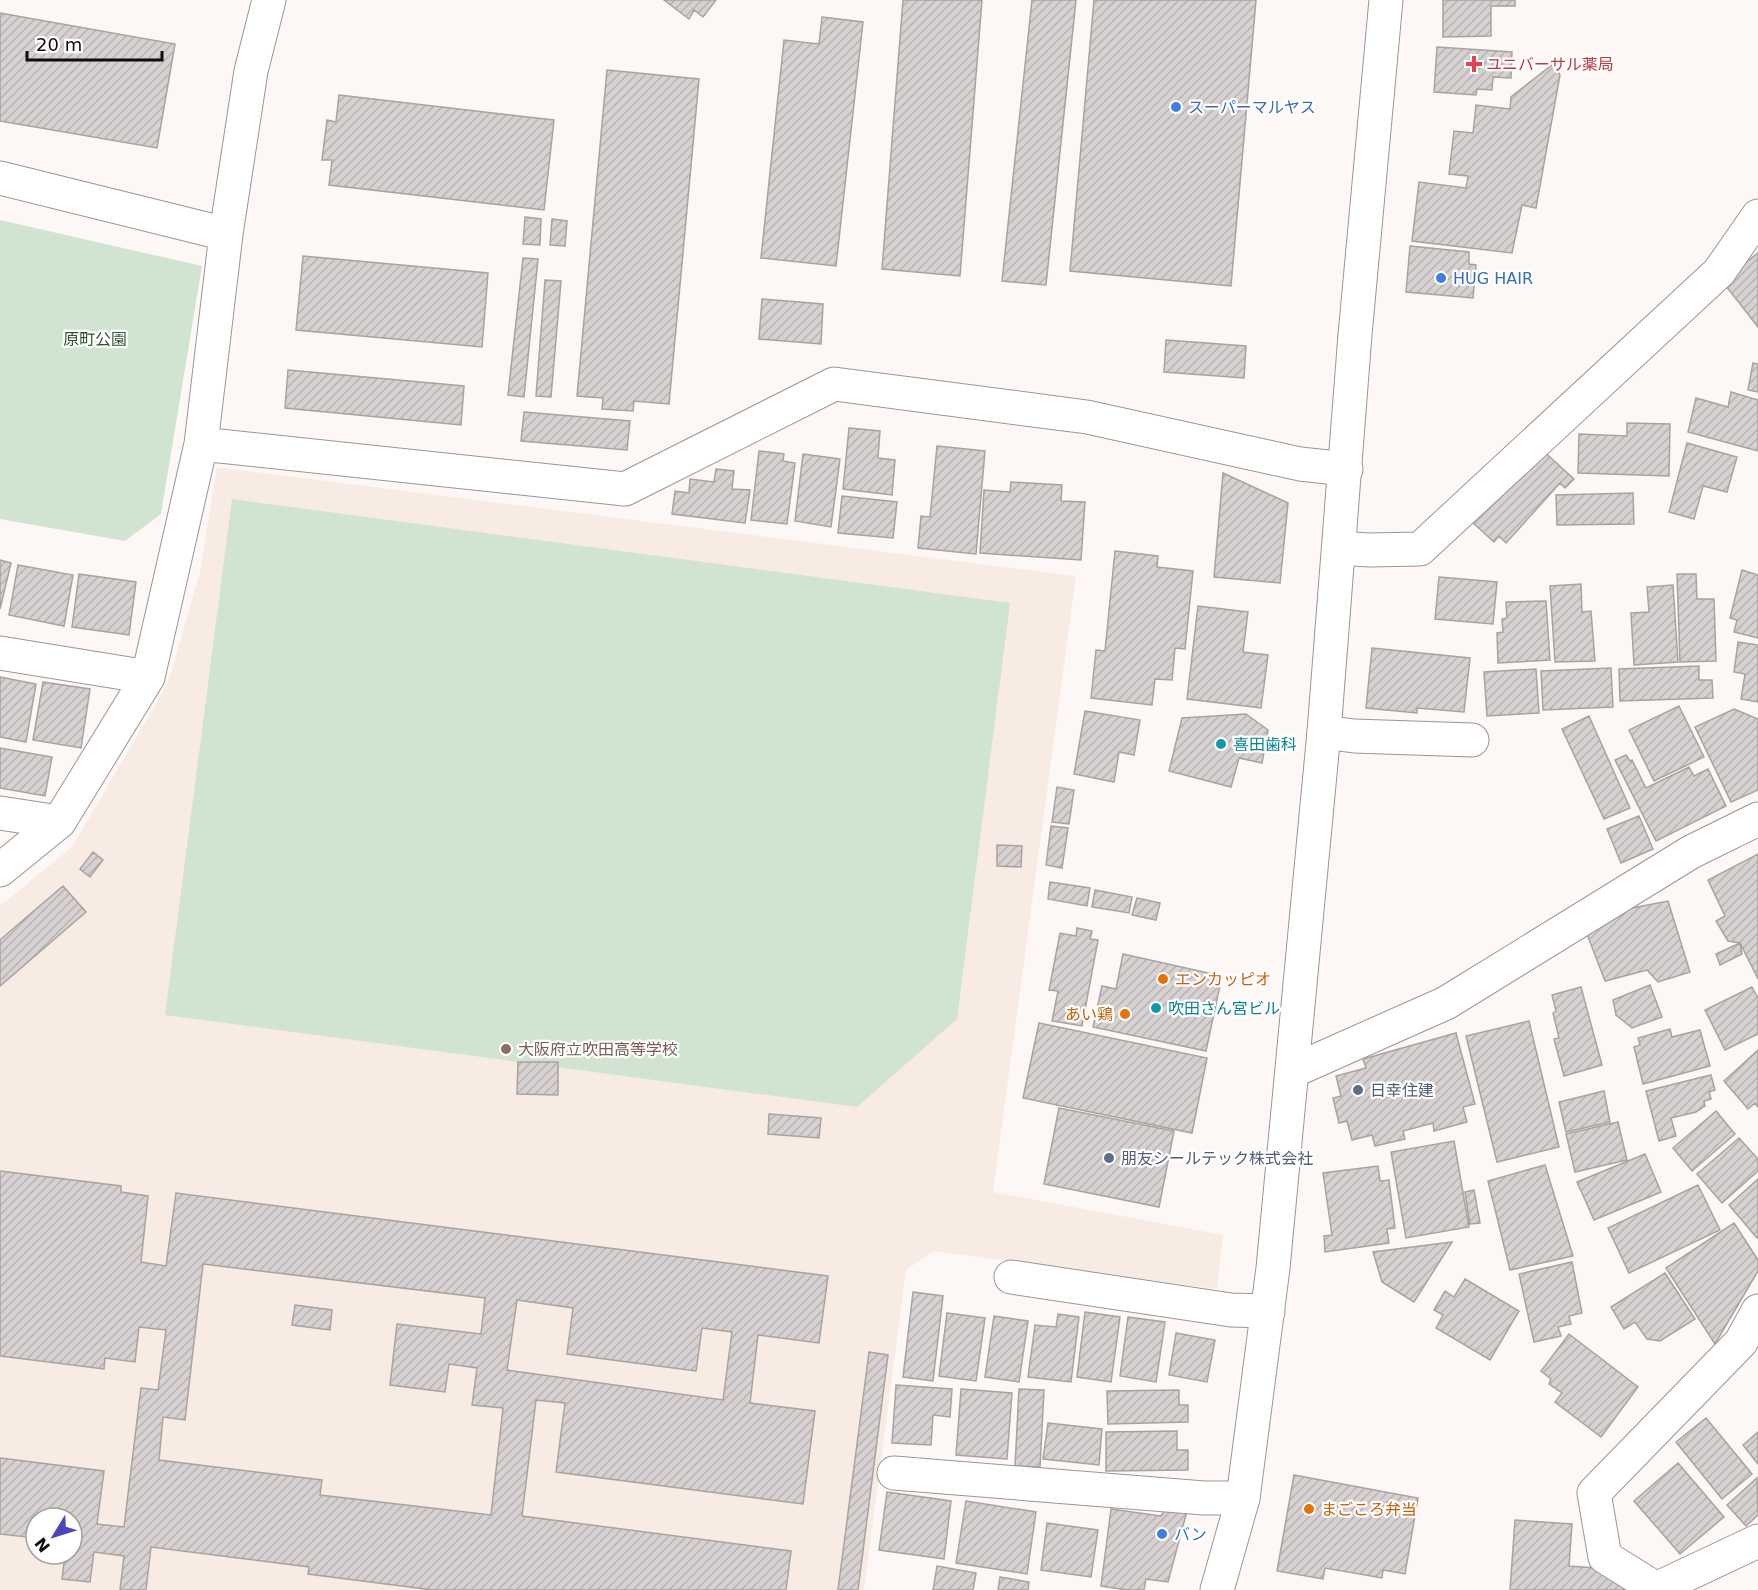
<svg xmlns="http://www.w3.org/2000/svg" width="1758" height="1590" font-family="'DejaVu Sans','Noto Sans JP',sans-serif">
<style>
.built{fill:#f7ebe4;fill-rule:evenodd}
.park{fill:#d0e4d1}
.building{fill:url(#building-hatch);stroke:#a8a3a1;stroke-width:1.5;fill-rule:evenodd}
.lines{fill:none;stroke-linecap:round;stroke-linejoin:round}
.street-casing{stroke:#9a9693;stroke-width:35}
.secondary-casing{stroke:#9a9693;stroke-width:35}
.street{stroke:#fff;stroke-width:33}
.secondary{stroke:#fff;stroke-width:33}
.health-dot{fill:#e0444e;stroke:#fff;stroke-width:2}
.shop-dot{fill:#3f7fe0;stroke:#fff;stroke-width:2}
.culture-dot{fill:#0f9aa8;stroke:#fff;stroke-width:2}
.food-dot{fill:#e8710a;stroke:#fff;stroke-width:2}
.education-dot{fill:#8d6e63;stroke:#fff;stroke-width:2}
.service-dot{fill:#5c6f8a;stroke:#fff;stroke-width:2}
.labels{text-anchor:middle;stroke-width:4.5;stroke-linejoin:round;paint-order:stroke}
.health-label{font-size:16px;fill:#be3a42;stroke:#fff;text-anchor:start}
.shop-label{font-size:16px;fill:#366cbe;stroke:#fff;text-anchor:start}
.park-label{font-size:16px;fill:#2e5533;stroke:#fff}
.culture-label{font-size:16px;fill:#0d838f;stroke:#fff;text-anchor:start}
.food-label{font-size:16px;fill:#c56008;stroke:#fff;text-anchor:start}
.education-label{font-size:16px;fill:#785e54;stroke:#fff;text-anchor:start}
.service-label{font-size:16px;fill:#4e5e75;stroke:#fff;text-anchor:start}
</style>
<defs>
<pattern id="building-hatch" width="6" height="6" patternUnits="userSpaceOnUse" patternTransform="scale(1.5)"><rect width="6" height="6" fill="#d7d2d1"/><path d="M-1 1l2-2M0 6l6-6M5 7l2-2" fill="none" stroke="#b7b3b2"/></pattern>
</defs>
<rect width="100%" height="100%" fill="#fdf8f5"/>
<path class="built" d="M217 467 1076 576 993 1192 1223 1235 1217 1289 934 1251 906 1270 864 1590H0V906L72 847 168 683 200 572ZM36 1518H72V1554H36Z"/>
<path class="park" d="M0 220 202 266 161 514 125 541 0 519Z
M232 499 1010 603 957 1019 857 1107 165 1015Z"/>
<path class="building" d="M664 0H716L703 17 694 10 689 19Z
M903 0H982L960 276 882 269Z
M1032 0H1076L1046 285 1002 281Z
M1094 0H1256L1231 286 1070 271Z
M1443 0H1515V6H1491V36L1443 37Z
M0 13 175 44 157 148 0 121Z
M822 17 863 22 836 266 761 258 784 40 819 44Z
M1437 47 1512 52 1511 78 1493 77 1492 90 1477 89 1476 95 1434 92Z
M1553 64 1560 75 1536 208 1522 205 1512 253 1412 241 1419 182 1466 188 1468 176 1449 174 1454 131 1473 133 1476 105 1510 109 1511 97Z
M607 70 699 79 669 404 634 401 633 411 602 409 603 398 577 396Z
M339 95 554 120 544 210 329 185 332 160H322L327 120 336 122Z
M525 217 541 219 540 245 523 244Z
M552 219 567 221 565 246 550 245Z
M1410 246 1469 252V264L1476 265 1473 298 1406 292Z
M1758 253V327L1722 281Z
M303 256 488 273 482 347 296 330Z
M523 258 538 259 524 397 508 395Z
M545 280 561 281 551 397 536 396Z
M762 299 823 304 821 344 759 339Z
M1166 340 1246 346 1244 378 1164 372Z
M1753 363 1758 364V392L1748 390Z
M288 370 464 386 461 425 285 408Z
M1731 392 1758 400V451L1688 432 1696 398 1728 407Z
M524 412 630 421 627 450 521 441Z
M1627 423 1670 424 1669 476 1578 473 1579 434 1627 436Z
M849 428 880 431 878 458 895 460 892 495 843 489Z
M1687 443 1737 457 1727 492 1703 486 1694 519 1669 512Z
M937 446 985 451 976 554 918 548 921 516 930 517Z
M1540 448 1574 479 1565 488 1560 483 1506 543 1499 536 1494 542 1472 522Z
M759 451 784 454 783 461 795 463 787 524 751 520Z
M803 454 840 459 831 527 795 521Z
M716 469 734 471 732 489 750 490 745 523 672 514 675 491 689 493 690 479 714 482Z
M1223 473 1288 503 1280 583 1214 577Z
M1011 482 1062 485 1061 501 1085 502 1081 560 980 553 984 490 1010 492Z
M1633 493 1634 524 1557 525 1556 495Z
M842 496 897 502 893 538 838 533Z
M1115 551 1158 556 1157 567 1193 571 1185 649 1175 648 1172 680 1155 679 1152 705 1091 698 1096 650 1105 651Z
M0 560 11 563 0 609Z
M18 565 73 575 64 626 9 615Z
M1742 570 1758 575V638L1734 632 1737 620 1730 618Z
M79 574 136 582 129 635 72 627Z
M1677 574H1696L1697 599H1714L1716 661 1680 662Z
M1439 577 1497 582 1493 624 1435 619Z
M1581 584 1582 612 1591 611 1595 661 1555 662 1550 586Z
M1673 585 1678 662 1634 665 1631 613 1649 612 1647 587Z
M1546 601 1550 660 1498 663 1497 633 1503 632 1502 619 1507 618 1506 602Z
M1198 606 1248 612 1243 652 1268 655 1261 708 1187 699Z
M1738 642 1758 645V702L1741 699 1745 674 1734 672Z
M1372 648 1470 658 1464 712 1417 708V713L1366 708Z
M1699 666V680H1712L1713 698 1620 701 1619 669Z
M1611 668 1613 707 1543 710 1541 671Z
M1536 669 1539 713 1487 716 1484 672Z
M0 677 36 684 26 742 0 737Z
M43 682 90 689 81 748 33 740Z
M1679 706 1704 757 1654 781 1629 730Z
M1734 709 1758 719V790L1731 802 1695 727Z
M1085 711 1140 720 1134 755 1119 752 1114 782 1074 774Z
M1246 714 1268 730 1262 763 1239 758 1231 787 1169 771 1182 718Z
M1589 716 1630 808 1604 819 1562 729Z
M0 748 52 757 45 796 0 788Z
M1626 755 1630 761 1632 760 1646 788 1689 767 1694 776 1708 769 1726 806 1656 841 1615 760Z
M1057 787 1074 790 1069 824 1052 822Z
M1639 816 1653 849 1621 863 1607 829Z
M1051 826 1068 828 1062 868 1046 865Z
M997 845 1022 846 1021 867 997 866Z
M93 852 103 860 90 877 80 869Z
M1758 854V979L1740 943 1728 941 1716 921 1725 916 1708 880Z
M1050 882 1090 888 1087 906 1048 899Z
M63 886 86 912 0 986V940Z
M1095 890 1132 897 1129 913 1092 907Z
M1137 898 1160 903 1156 920 1132 915Z
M1668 901 1690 972 1658 982 1647 970 1605 981 1585 929 1627 909Z
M1077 928 1092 931 1090 939 1098 940 1082 1026 1052 1021 1058 991 1049 990 1060 933 1076 936Z
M1740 943 1742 954 1720 965 1716 954Z
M1123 954 1222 976 1206 1051 1093 1027 1102 986 1116 989Z
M1650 985 1662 1017 1632 1028 1616 1015 1613 1000Z
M1581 987 1602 1065 1564 1076 1554 1039 1559 1038 1553 1013 1556 1011 1552 995Z
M1752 987 1758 998V1034L1725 1050 1705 1010Z
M1529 1021 1559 1147 1497 1162 1466 1036Z
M1039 1023 1207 1058 1192 1133 1023 1098Z
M1670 1029 1672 1037 1700 1030 1710 1066 1643 1084 1634 1047 1640 1045 1638 1038Z
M1456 1033 1475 1104 1463 1107 1467 1122 1434 1131 1433 1123 1403 1131 1405 1139 1375 1146 1372 1135 1352 1140 1347 1121 1339 1123 1333 1098 1341 1096 1336 1076 1366 1068 1363 1059Z
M1758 1050V1107L1755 1103 1748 1109 1724 1081Z
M518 1062H558V1095L517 1094Z
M1711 1075 1715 1090 1709 1092 1711 1099 1704 1101 1705 1106 1696 1112 1671 1118 1676 1136 1659 1141 1646 1091Z
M1604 1091 1610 1122 1566 1132 1559 1102Z
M1059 1108 1174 1131 1159 1207 1044 1184Z
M1716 1111 1735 1134 1692 1171 1673 1148Z
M769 1114 821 1118 819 1138 768 1134Z
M1618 1122 1627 1160 1575 1172 1566 1134Z
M1739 1138 1758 1159V1171L1722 1203 1697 1174Z
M1454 1141 1469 1227 1406 1238 1391 1152Z
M1645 1154 1661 1192 1594 1220 1577 1182Z
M1545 1165 1573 1256 1510 1270 1488 1181Z
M1378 1166 1380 1181 1389 1180 1395 1228 1387 1229 1389 1243 1325 1252 1324 1236 1332 1235 1323 1173Z
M0 1171 121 1186V1192L148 1196 141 1262 166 1266 176 1193 828 1276 819 1343 758 1335 750 1403 815 1411 803 1504 556 1472 565 1403 536 1400 522 1516 791 1551 786 1590H433L308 1574 309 1567 151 1547 146 1590H120L124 1556 94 1552 90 1582 62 1579 65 1554H72V1518H36V1538L0 1534V1458L104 1471 97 1524 124 1527 141 1388 158 1390 166 1330 139 1327 135 1362 105 1358 104 1369 0 1356ZM203 1264 485 1298 481 1334 397 1324 390 1385 445 1392 449 1364 477 1368 472 1405 503 1408 491 1515 320 1495 322 1480 159 1460 163 1417 185 1420ZM517 1300 573 1308 567 1354 696 1371 702 1328 732 1332 723 1400 507 1370Z
M1758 1179V1238H1757L1729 1205Z
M1698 1185 1720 1230 1629 1273 1608 1228Z
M1474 1190 1480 1223 1470 1224 1465 1192Z
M1734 1223 1758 1260V1271L1715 1344 1666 1268Z
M1452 1242 1414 1302 1382 1282 1373 1252Z
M1572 1262 1582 1313 1569 1316 1571 1324 1558 1327 1561 1336 1534 1342 1519 1274Z
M1665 1273 1695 1319 1660 1341 1647 1339 1635 1322 1624 1329 1611 1307Z
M1465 1279 1519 1311 1490 1360 1436 1328 1443 1315 1434 1310 1445 1291 1454 1297Z
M913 1292 943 1296 933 1381 903 1377Z
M295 1305 332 1310 330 1330 292 1325Z
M1085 1312 1120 1317 1111 1382 1077 1377Z
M947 1313 985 1318 976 1381 939 1376Z
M1058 1314 1079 1317 1071 1382 1028 1377 1035 1325 1056 1327Z
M994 1316 1028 1321 1019 1382 985 1377Z
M1128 1317 1165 1322 1156 1382 1120 1376Z
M1176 1333 1215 1340 1207 1382 1169 1375Z
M1569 1334 1638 1387 1601 1437 1555 1402 1562 1393 1549 1384 1551 1379 1541 1371Z
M869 1352 888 1355 858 1590H838Z
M896 1385 952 1389 950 1417 933 1415 931 1445 892 1443Z
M961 1389 1012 1393 1007 1459 956 1455Z
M1019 1389 1044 1390 1040 1467 1015 1466Z
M1179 1390V1405H1188V1422L1108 1424 1107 1391Z
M1706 1418 1752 1474 1722 1499 1676 1442Z
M1048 1423 1102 1429 1099 1465 1043 1459Z
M1177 1431V1450H1188V1470L1106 1471V1432Z
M1758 1432V1464L1743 1445Z
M1678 1463 1724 1517 1680 1554 1634 1501Z
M1294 1475 1418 1498 1405 1574 1383 1570 1382 1578 1325 1568 1323 1579 1277 1571Z
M1757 1478 1758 1515 1746 1526 1727 1505Z
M887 1492 951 1501 944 1559 879 1550Z
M966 1501 1036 1512 1027 1574 956 1563Z
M1111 1509 1161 1516 1165 1510 1187 1511 1168 1582 1146 1579 1144 1590H1127L1101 1586Z
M1515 1520 1572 1524 1569 1566 1596 1568 1632 1590H1510Z
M1047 1523 1098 1530 1091 1577 1041 1570Z
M937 1566 976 1573 973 1590H933Z
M1000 1577 1029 1582 1028 1590H998Z"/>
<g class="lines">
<g class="street-casing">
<path id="street" d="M0 178 226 234
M201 444 625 489 834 384 1087 417 1300 464 1346 469
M1339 548 1369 550 1420 549 1719 272 1758 216
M0 653 148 677
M1324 732 1354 736 1472 740
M0 813 59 822
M0 870 59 822 148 677 201 444 226 234 251 71 269 0
M1293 1071 1446 1003 1691 852 1758 819
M1011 1277 1231 1310 1268 1311
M894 1473 1204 1498H1243
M1655 1588 1605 1557 1594 1493 1741 1342 1758 1311
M1654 1590 1758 1541"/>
</g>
<g class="secondary-casing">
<path id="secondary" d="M1217 1590 1243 1498 1273 1268 1324 732 1355 335 1386 0"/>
</g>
<use href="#street" class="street"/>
<use href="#secondary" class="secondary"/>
</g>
<path class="health-dot" d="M1471 55h6v6h6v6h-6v6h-6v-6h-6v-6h6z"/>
<g class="shop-dot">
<circle cx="1176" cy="107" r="6"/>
<circle cx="1441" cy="278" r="6"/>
<circle cx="1162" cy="1534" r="6"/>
</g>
<g class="culture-dot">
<circle cx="1221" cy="744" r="6"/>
<circle cx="1156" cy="1008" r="6"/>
</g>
<g class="food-dot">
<circle cx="1163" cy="979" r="6"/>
<circle cx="1125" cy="1014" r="6"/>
<circle cx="1309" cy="1509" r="6"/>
</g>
<circle class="education-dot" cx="506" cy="1049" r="6"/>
<g class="service-dot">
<circle cx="1358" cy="1090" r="6"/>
<circle cx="1109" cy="1158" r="6"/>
</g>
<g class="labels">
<g class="health-label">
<text x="1486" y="70">ユニバーサル薬局</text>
</g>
<g class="shop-label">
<text x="1188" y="113">スーパーマルヤス</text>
<text x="1453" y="284">HUG HAIR</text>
<text x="1174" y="1540">バン</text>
</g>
<g class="park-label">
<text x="95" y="345">原町公園</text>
</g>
<g class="culture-label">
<text x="1233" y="750">喜田歯科</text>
<text x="1168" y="1014">吹田さん宮ビル</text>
</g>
<g class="food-label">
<text x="1175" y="985">エンカッピオ</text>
<text x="1113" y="1020" text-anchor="end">あい鶏</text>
<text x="1321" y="1515">まごころ弁当</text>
</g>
<g class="education-label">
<text x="518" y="1055">大阪府立吹田高等学校</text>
</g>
<g class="service-label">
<text x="1370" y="1096">日幸住建</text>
<text x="1121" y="1164">朋友シールテック株式会社</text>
</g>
</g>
<g transform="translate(54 1536) rotate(232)"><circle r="28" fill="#ffffff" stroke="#9f9e9e" stroke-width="1.5"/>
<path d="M0-4.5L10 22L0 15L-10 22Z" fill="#4d45bc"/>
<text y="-9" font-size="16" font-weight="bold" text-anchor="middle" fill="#0e0d0c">N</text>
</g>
<path d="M27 51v9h135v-9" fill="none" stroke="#0e0d0c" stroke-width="3"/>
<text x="36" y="51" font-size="18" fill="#0e0d0c" stroke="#ffffff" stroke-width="4.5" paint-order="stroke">20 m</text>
</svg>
